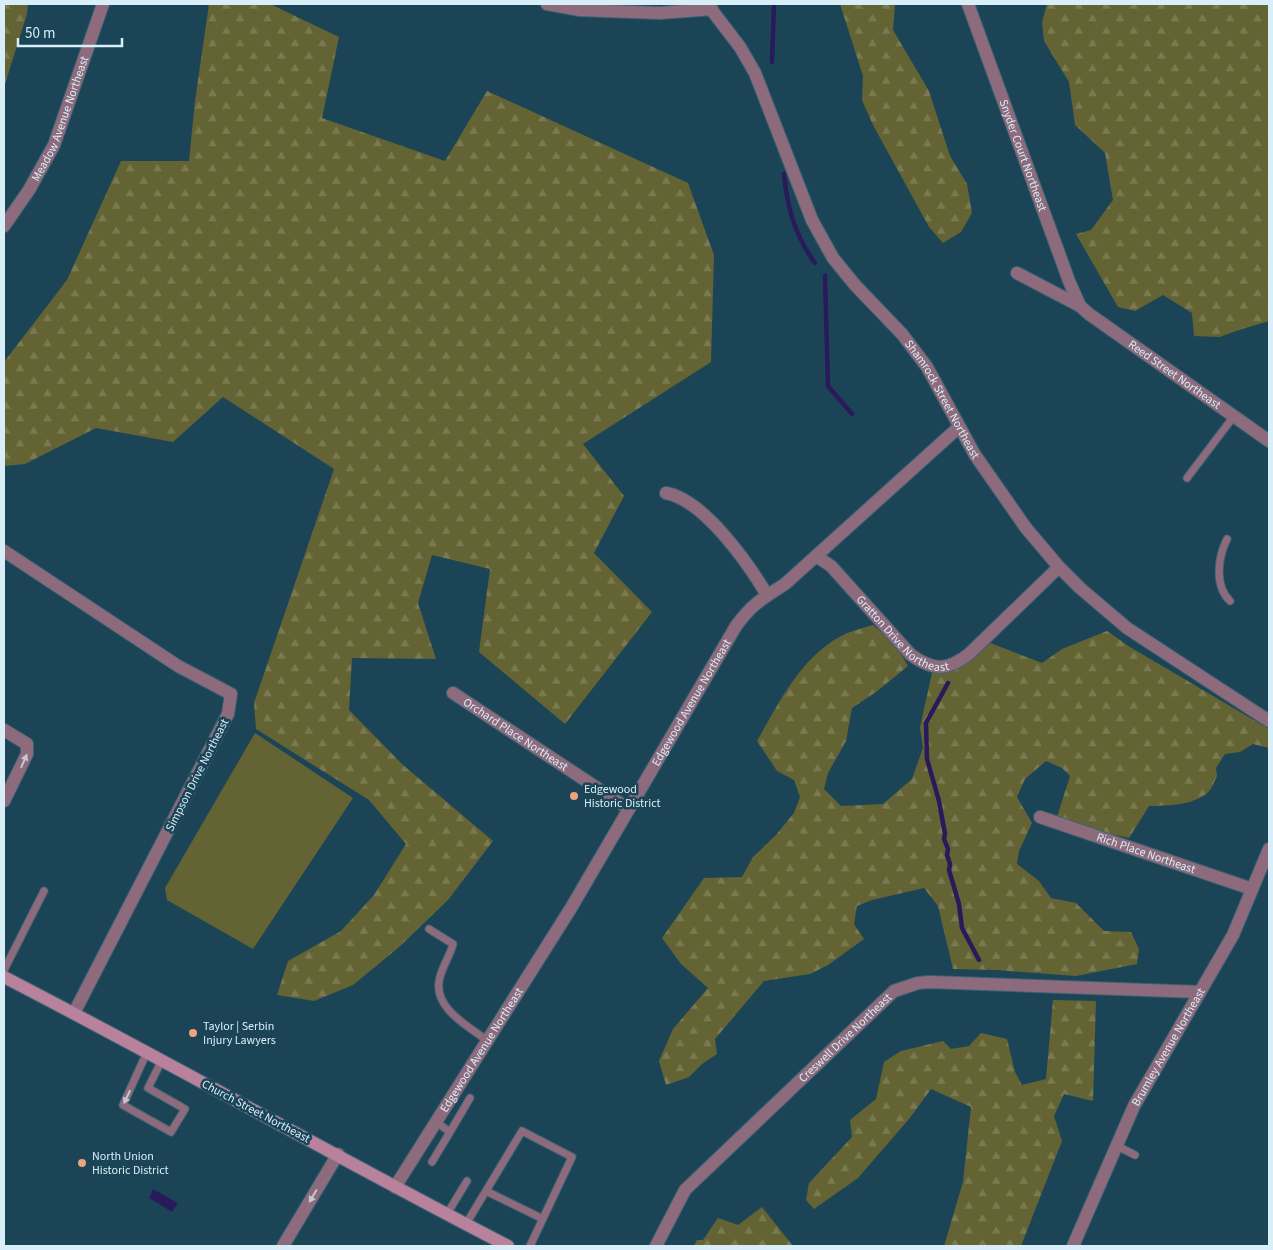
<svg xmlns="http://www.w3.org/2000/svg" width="1273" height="1250" font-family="'Source Sans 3',sans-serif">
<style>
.forest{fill:url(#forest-firs)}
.park{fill:#646333}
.water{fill:url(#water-ripples)}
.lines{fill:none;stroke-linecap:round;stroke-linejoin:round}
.stream{stroke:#291a5b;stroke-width:4.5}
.service-casing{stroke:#3d6373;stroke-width:9}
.minor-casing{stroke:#3d6373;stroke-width:14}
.secondary-casing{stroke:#3d6373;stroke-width:14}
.service{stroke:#8d6b7c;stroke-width:7}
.minor{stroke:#8d6b7c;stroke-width:12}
.secondary{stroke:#b8829d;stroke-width:12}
.oneway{fill:#c2c7d4}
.poi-dot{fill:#f0a27a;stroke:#1b4556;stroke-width:2}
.labels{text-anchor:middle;stroke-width:5;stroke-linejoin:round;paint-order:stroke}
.street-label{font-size:12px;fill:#d8eef9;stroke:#1b4556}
.poi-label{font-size:12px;fill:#d8eef9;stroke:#1b4556;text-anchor:start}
</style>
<defs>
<pattern id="forest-firs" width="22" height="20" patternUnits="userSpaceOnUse" patternTransform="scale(1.25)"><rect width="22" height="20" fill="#646333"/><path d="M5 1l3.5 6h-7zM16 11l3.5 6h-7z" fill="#797a51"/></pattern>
<pattern id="water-ripples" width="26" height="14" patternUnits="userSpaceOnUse" patternTransform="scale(1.25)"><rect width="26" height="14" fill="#291a5b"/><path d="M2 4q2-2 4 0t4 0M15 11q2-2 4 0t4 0" fill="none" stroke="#473c73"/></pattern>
</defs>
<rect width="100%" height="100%" fill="#1b4556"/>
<path class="forest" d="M4 4H28L27 14 4 87Z
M209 4H270L339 37 322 118 445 161 487 91 688 183 714 255 711 362 583 444 624 496 594 553 652 612 565 724 479 652 490 569 432 555 418 603 436 659 352 658 349 710 403 765 493 841 448 900 398 948 353 985 314 1001 277 995 288 961 341 931 374 895 406 844 369 800 256 729 254 703 334 469 223 397 173 442 96 428 25 464 4 466V362L67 280 121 161H189L195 101Z
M840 4H895L893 30 929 91 950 156 967 184 972 213 961 232 943 243 929 227 873 125 862 100 863 76Z
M1047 4H1269V321L1236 331 1220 337 1194 336 1192 313 1163 295 1135 311 1118 307 1076 234 1091 230 1113 200 1105 153 1075 125 1069 82 1044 41 1042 22Z
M873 625 895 644 908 666 876 692 852 708 846 741 828 773 824 789 841 806 883 804 912 779 923 748 920 727 932 673 960 667 988 642 1042 663 1062 649 1107 631 1130 647 1269 729V748L1253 744 1240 752 1225 754 1216 768 1217 776C1215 780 1213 786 1210 790 1198 805 1167 806 1149 806L1129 838 1073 825 1057 817 1070 776 1062 768 1046 761 1025 779 1017 797 1032 823 1019 851 1017 864 1039 881 1051 898 1076 903 1104 931 1131 932 1139 949 1137 964 1076 976 996 970 953 969 938 906 924 888 872 900 857 906 854 924 864 939 828 965 810 974 764 981 715 1039 717 1054 702 1064 689 1077 666 1085 659 1061 673 1029 708 988 681 964 662 938 704 878 742 877 753 857 776 835 794 813 800 797 794 780 777 771 757 741C780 701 802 654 847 633 855 630 864 628 873 625Z
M1053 1000 1096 1001 1093 1101 1064 1094 1054 1116 1062 1141 1021 1246H944L963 1182 971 1107 931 1089 909 1119 858 1178 814 1209 806 1200 809 1183 852 1137 850 1120 876 1099 884 1062 901 1051 943 1041 951 1049 969 1046 981 1033 1007 1039 1015 1072 1022 1085 1046 1079Z
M762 1207 793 1246H694L697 1240H703L718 1218 738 1225Z"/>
<path class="park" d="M255 733 353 798 253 949 167 900 165 888Z"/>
<path class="water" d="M153 1189 178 1203 172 1212 149 1198Z"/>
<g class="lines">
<path class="stream" d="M772 62 774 4
M784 174C787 207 795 236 815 263
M825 276 828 386 852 414
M948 683 926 723 927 759 939 801 945 834 944 839 948 849 947 855 950 864 949 870 959 904 962 928 979 960"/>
<g class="service-casing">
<path id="service" d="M1187 478 1234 416
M1227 539C1218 557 1214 586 1230 601
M429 929 453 944C450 956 443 965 440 977 431 1007 468 1026 488 1041
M4 970 44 891
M147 1052 123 1105 171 1132 185 1109 148 1088 162 1060
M450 1132 470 1098
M1117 1146 1135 1155
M432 1162 450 1132 436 1122
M486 1191 543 1219
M447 1214 467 1181
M466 1224 522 1131 572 1157 530 1246"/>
</g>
<g class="minor-casing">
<g id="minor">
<path d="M547 4 580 10 660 13 712 9"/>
<path id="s1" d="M707 4 740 47 755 73 812 220 833 258 855 285 902 334 927 367 975 455 1026 528 1059 567 1080 588 1127 628 1269 721"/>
<path id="s2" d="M968 4 1069 281 1080 306"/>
<path id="s3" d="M4 226 29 190 54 145 103 4"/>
<path id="s4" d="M1017 273 1080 306 1089 314 1269 441"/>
<path d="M666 493C704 500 748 563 767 595"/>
<path d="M4 551 178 666 231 694 228 714 74 1013"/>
<path id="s5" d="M816 556 831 566 911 655C934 671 947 671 969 654L1059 567"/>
<path id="s6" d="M453 693 629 809"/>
<path d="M4 730 27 744V754L4 801"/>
<path id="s7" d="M1040 817 1252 889"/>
<path id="s8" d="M395 1187 571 908 736 626C753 603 762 599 785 584L959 427"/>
<path d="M283 1246 338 1154"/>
<path id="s9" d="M656 1246 685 1190 894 991 918 983 930 982 1200 992"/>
<path id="s10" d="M1073 1246 1134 1106 1233 935 1269 849"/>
</g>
</g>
<g class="secondary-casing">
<path id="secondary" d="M4 977C173 1064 339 1159 508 1246"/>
</g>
<use href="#service" class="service"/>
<use href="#minor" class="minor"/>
<use href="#secondary" class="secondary"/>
</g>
<defs><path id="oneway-solid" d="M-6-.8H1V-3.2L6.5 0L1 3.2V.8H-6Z" transform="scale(1.25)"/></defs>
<g class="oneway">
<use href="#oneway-solid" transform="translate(24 761) rotate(-66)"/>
<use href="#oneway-solid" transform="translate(127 1097) rotate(115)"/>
<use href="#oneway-solid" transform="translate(313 1196) rotate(121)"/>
</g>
<g class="poi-dot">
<circle cx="574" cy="796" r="5"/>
<circle cx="193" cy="1033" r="5"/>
<circle cx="82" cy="1163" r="5"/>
</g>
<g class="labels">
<g class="street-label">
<text dy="4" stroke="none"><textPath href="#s3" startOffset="122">Meadow Avenue Northeast</textPath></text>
<text dy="4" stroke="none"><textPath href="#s2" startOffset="161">Snyder Court Northeast</textPath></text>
<text dy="4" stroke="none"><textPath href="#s4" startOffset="188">Reed Street Northeast</textPath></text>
<text dy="4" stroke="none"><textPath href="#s1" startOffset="465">Shamrock Street Northeast</textPath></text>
<text dy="4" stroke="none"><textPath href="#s5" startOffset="119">Gratton Drive Northeast</textPath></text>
<text dy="4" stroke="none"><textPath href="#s8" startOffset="568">Edgewood Avenue Northeast</textPath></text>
<text dy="4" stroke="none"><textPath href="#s6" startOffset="75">Orchard Place Northeast</textPath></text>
<text transform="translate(197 775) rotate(-63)" y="4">Simpson Drive Northeast</text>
<text dy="4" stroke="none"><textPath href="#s7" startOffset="112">Rich Place Northeast</textPath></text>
<text dy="4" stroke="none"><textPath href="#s9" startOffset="284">Creswell Drive Northeast</textPath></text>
<text dy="4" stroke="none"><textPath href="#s10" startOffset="221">Brumley Avenue Northeast</textPath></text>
<text dy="4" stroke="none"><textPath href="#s8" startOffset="162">Edgewood Avenue Northeast</textPath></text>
<text transform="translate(256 1111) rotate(28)" y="4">Church Street Northeast</text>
</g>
<g class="poi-label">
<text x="584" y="793">Edgewood<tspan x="584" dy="14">Historic District</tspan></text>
<text x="203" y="1030">Taylor | Serbin<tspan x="203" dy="14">Injury Lawyers</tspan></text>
<text x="92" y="1160">North Union<tspan x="92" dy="14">Historic District</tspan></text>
</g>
</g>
<rect width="1273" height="1250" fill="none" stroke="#d8eef9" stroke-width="10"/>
<path d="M18 38v8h104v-8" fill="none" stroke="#d8eef9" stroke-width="2.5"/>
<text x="25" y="38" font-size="15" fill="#d8eef9" stroke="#1b4556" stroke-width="4" paint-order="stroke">50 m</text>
</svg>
